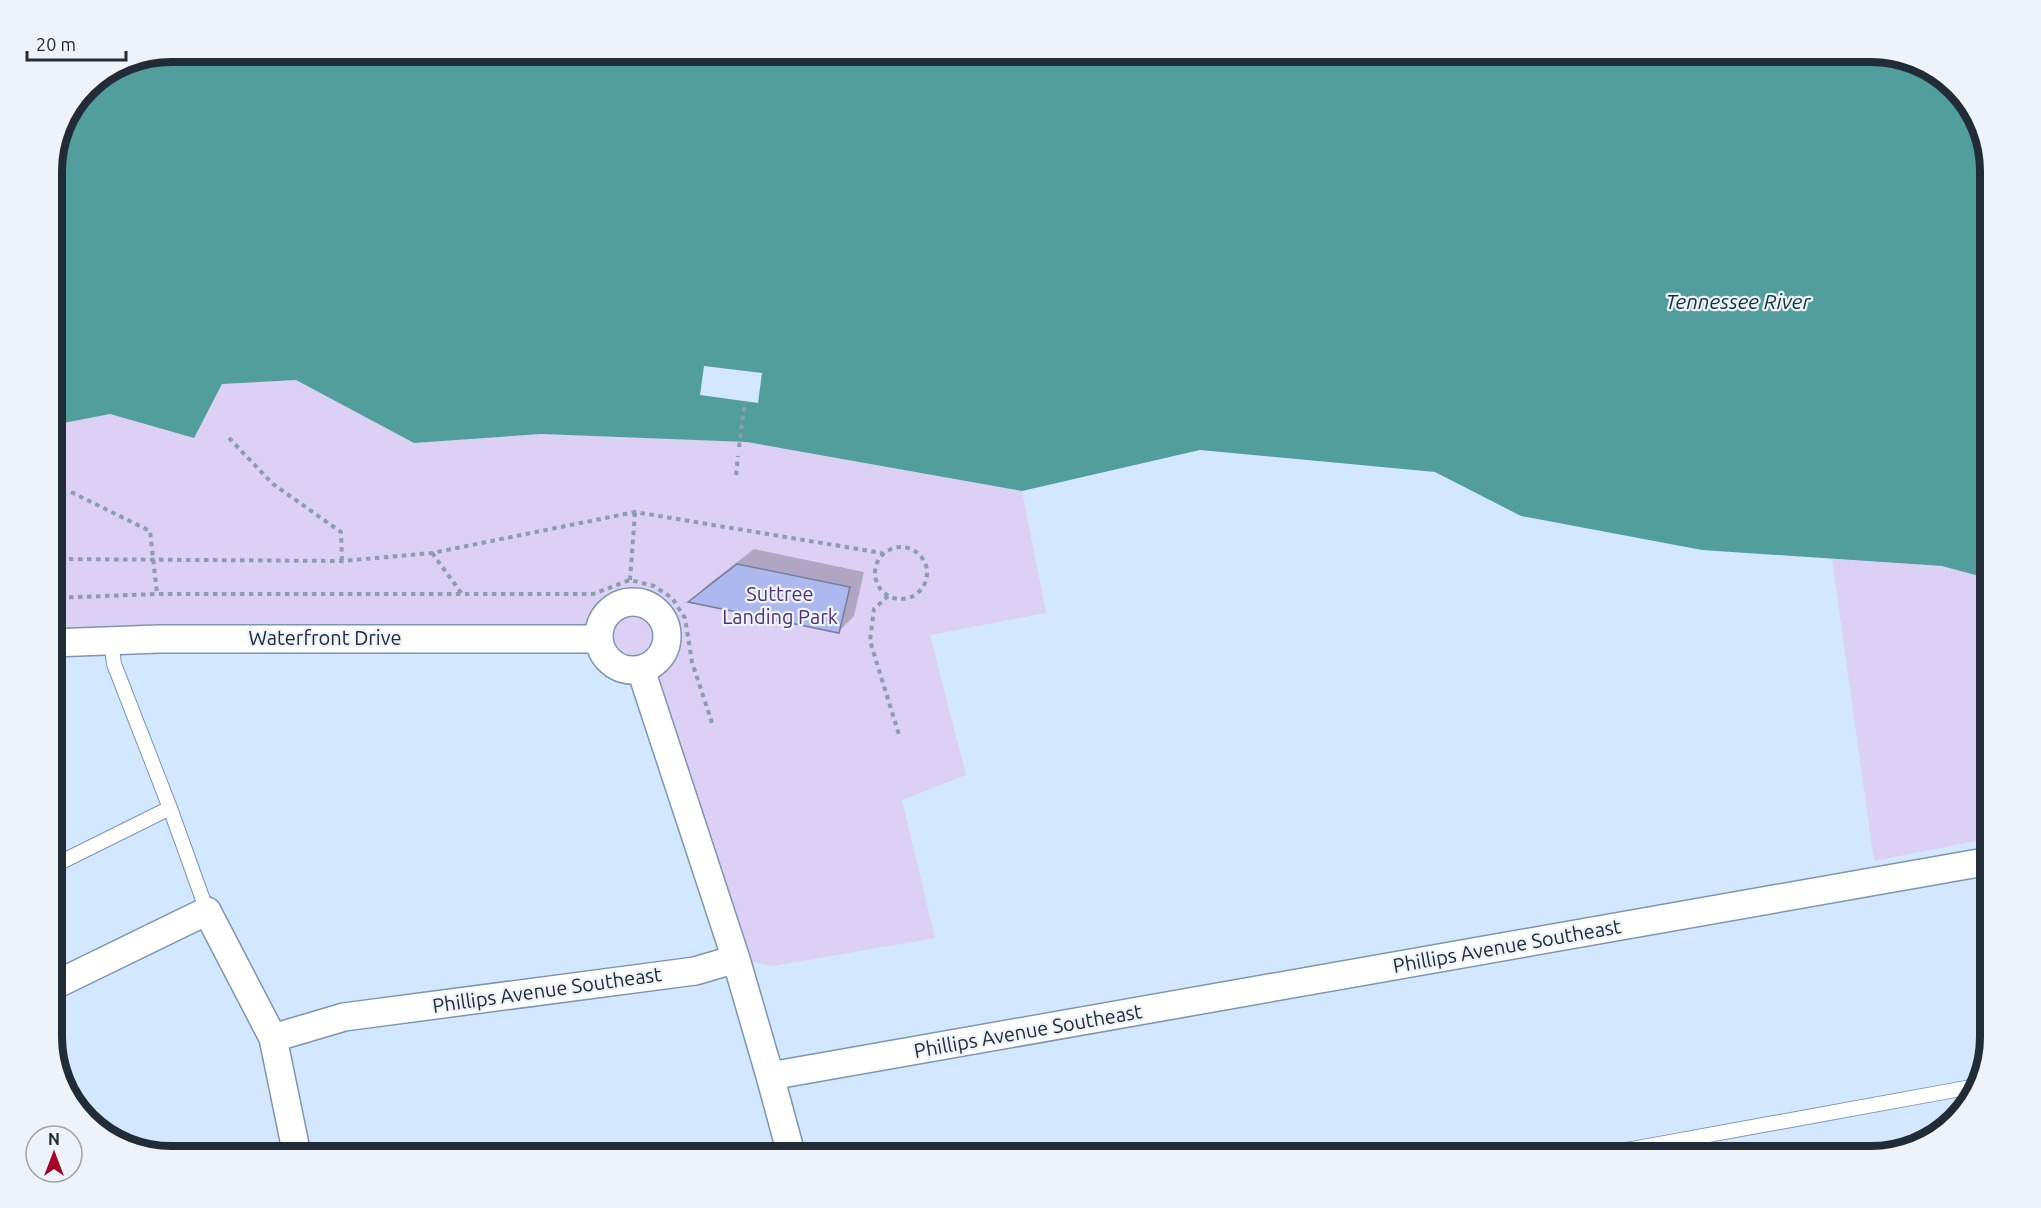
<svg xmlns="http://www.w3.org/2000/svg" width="2041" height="1208" font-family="Ubuntu,sans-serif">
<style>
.green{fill:#dcd0f5}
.water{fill:#529e9d}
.pier{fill:#d3e8fe}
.shadow{fill:#0003}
.building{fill:#adb9ee;stroke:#757d9b;stroke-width:1.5}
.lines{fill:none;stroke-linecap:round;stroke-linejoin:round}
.service-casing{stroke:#7d96af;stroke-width:16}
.minor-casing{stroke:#7d96af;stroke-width:30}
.path{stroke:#8c9dae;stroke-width:4;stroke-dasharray:4.5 4.5;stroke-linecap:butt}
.service{stroke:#fff;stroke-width:14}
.minor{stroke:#fff;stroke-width:27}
.labels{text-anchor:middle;stroke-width:4.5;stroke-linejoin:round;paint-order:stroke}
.park-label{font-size:20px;fill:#4d3372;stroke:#eef3f9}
.street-label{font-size:20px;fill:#212c36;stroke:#eef3f9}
.water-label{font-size:21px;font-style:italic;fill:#0e3434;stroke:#eef3f9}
.rim{fill:none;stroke:#212c36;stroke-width:8}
</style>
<rect width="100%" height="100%" fill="#d3e8fe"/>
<path class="green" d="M296 380 414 443 541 434 747 442 1022 491 1046 613 930 635 966 775 902 800 935 938 773 966 736 959 629 670C616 667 609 661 601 650L51 643 53 425 110 414 193 438 222 384Z
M1832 559 1942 566 1990 579V838L1874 861Z"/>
<path class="water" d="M170 51H1871L1931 67 1974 110 1990 163V579L1942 566 1702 550 1521 516 1435 472 1200 450 1022 491 747 442 541 434 414 443 296 380 222 384 194 438 110 414 53 425 51 427V163L60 124 86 86 125 60Z"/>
<path class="pier" d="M704 366 762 373 758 403 700 395Z"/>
<path class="shadow" d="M754 549 864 572 854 616 839 631 691 601 706 586Z"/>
<path class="building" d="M737 564 850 587 839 633 688 602Z"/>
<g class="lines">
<g class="service-casing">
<path id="service" d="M170 808 207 911
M51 867 170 808 114 664 111 640
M1588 1157 1977 1086"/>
</g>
<g class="minor-casing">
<path id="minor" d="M599 636a34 34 0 1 1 68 0a34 34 0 1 1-68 0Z
M51 643 159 639H598
M641 670 736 959
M51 987 207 911 273 1038 295 1145 294 1157
M273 1038 344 1017 695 971 736 959 770 1076 1990 861
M770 1076 792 1157"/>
</g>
<path class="path" d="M229 438 273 484 341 532 342 561
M739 447 745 401
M736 475 738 456
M71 492 150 531 157 594
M875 573a26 26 0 1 1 52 0a26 26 0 1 1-52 0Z
M432 553 462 594
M51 559 342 561 432 553 635 512 882 553
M630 580 635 512
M888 596 874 609 870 641 900 738
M51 598 157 594H593L630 580 654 586 672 598 685 618 692 662 712 723"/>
<use href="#service" class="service"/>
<use href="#minor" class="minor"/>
</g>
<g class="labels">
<g class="park-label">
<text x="780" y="601">Suttree<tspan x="780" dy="23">Landing Park</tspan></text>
</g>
<g class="street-label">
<text x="325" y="645">Waterfront Drive</text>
<text transform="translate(1507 946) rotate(-10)" y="7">Phillips Avenue Southeast</text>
<text transform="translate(547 990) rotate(-8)" y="7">Phillips Avenue Southeast</text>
<text transform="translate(1028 1031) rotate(-10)" y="7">Phillips Avenue Southeast</text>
</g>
<g class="water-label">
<text x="1738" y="309">Tennessee River</text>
</g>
</g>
<path d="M0 0H2041V1208H0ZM171 62H1871A109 109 0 0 1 1980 171V1037A109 109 0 0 1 1871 1146H171A109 109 0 0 1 62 1037V171A109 109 0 0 1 171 62Z" fill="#eef3f9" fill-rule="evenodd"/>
<path class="rim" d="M171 62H1871A109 109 0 0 1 1980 171V1037A109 109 0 0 1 1871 1146H171A109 109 0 0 1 62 1037V171A109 109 0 0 1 171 62Z"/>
<g transform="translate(54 1154)"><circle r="28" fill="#eef3f9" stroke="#9ca3ab" stroke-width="1.5"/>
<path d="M0-4.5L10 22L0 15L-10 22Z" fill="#a30528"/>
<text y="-9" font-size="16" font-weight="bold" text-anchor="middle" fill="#212c36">N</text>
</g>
<path d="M27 51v9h99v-9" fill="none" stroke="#212c36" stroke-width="3"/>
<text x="36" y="51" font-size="18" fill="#212c36" stroke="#eef3f9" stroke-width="4.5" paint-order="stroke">20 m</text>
</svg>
